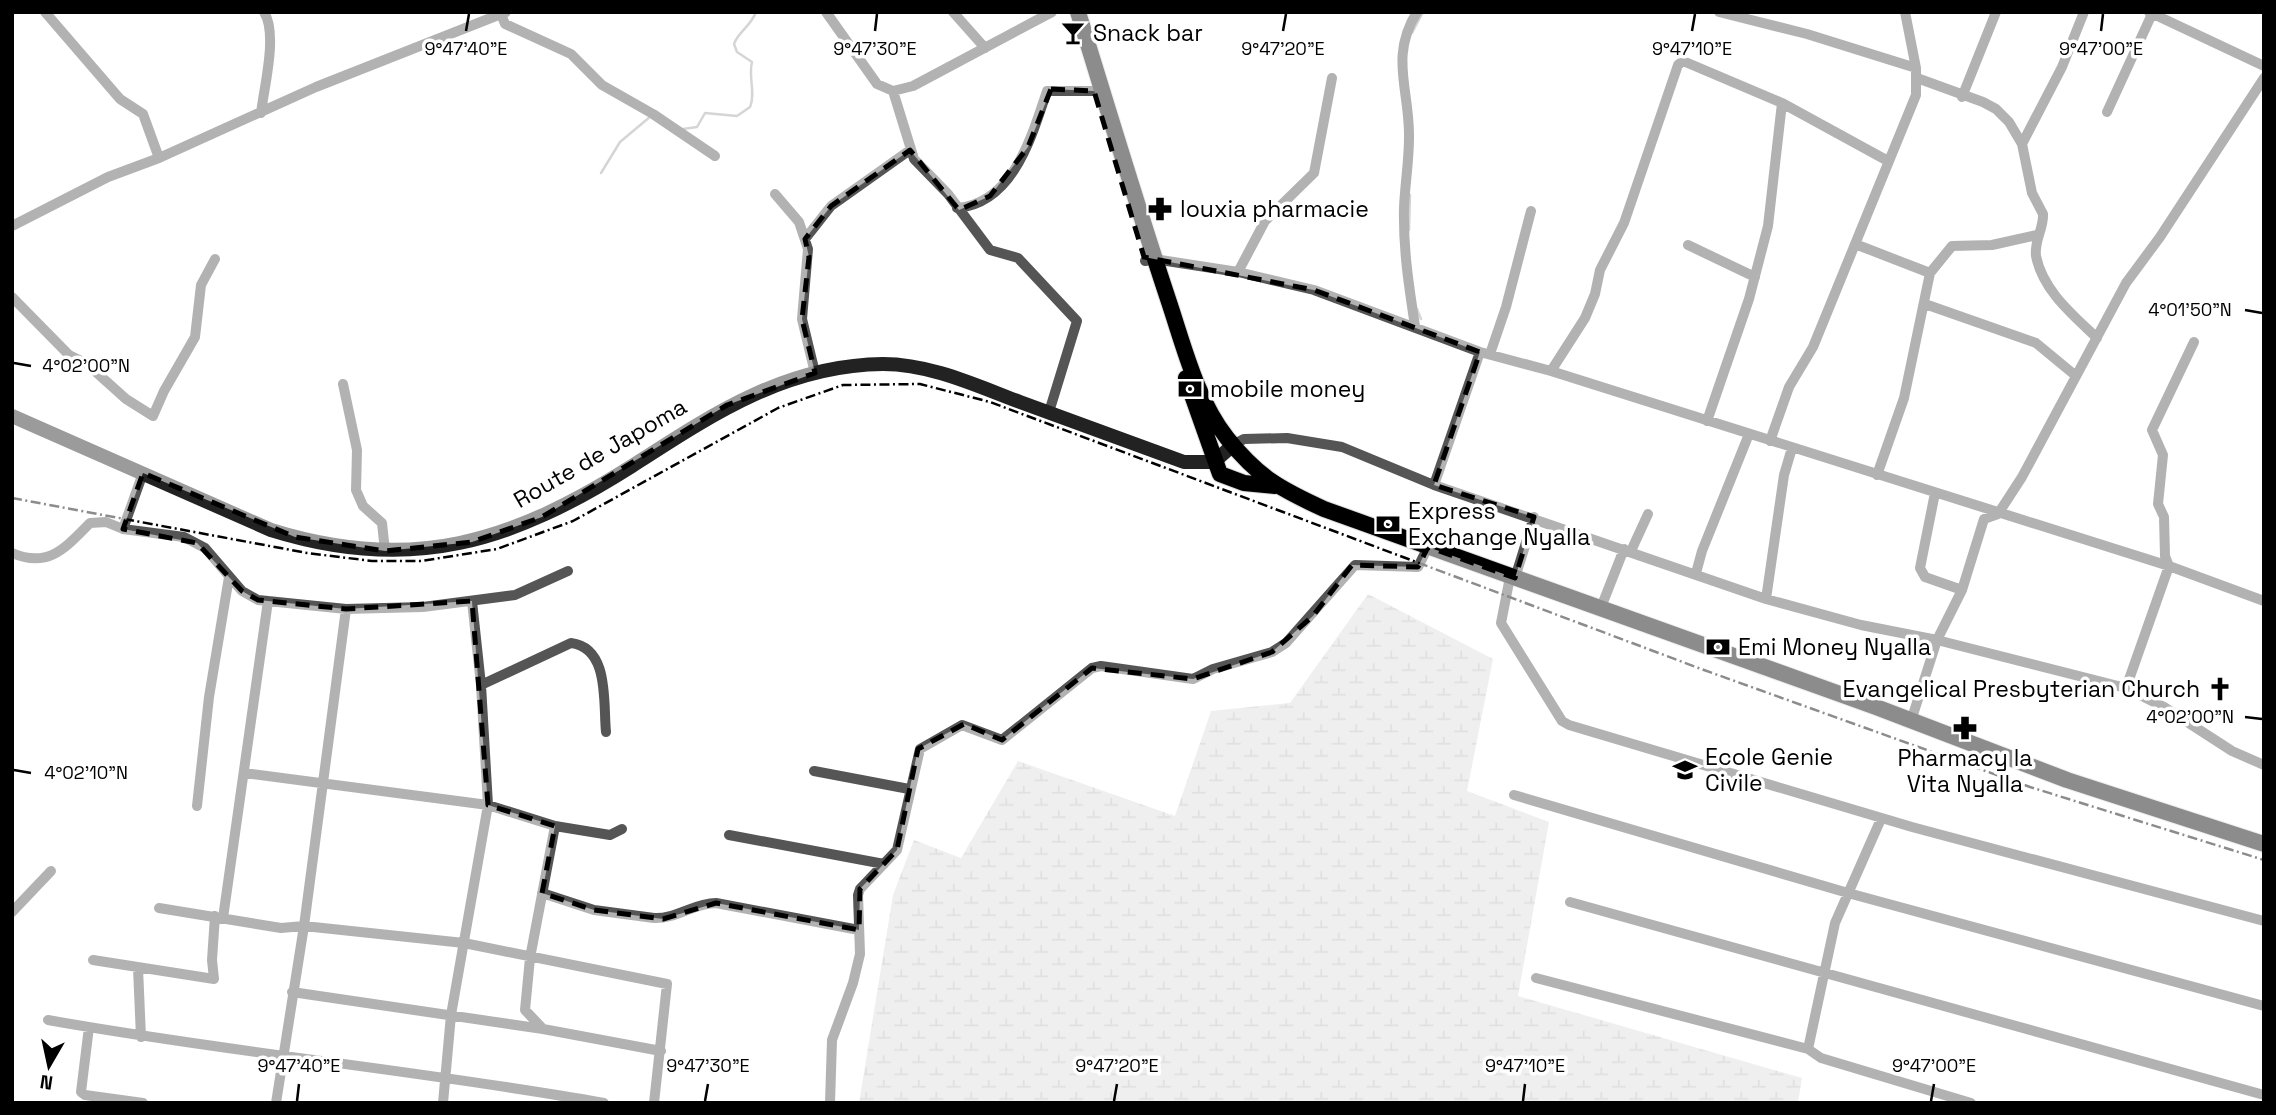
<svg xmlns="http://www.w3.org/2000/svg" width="2276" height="1115" font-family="'Space Grotesk',sans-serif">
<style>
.wetland{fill:url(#wetland-marsh)}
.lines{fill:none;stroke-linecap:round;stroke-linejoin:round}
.stream{stroke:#a3a3a3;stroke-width:2.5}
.primary-casing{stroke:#dbdbdb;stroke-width:18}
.street{stroke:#555;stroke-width:10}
.secondary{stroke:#222;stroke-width:14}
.primary{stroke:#000;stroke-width:16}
.rail{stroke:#000;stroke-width:2.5;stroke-dasharray:10 3.5 2 3.5;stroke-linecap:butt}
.marked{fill:none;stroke:#000;stroke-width:5;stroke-dasharray:14 9;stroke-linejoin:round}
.ticks{fill:none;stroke:#000;stroke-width:2.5}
.labels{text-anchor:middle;stroke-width:7;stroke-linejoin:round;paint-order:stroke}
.poi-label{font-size:23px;fill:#000;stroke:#fff;text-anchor:start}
.street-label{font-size:23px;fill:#000;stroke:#fff}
.ticks-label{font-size:18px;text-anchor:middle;fill:#000;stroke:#fff;stroke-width:7;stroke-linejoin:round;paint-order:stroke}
</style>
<defs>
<pattern id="wetland-marsh" width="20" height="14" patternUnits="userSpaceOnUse" patternTransform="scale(1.75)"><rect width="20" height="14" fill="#dcdcdc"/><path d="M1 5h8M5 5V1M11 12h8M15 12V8" fill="none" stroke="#bbb"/></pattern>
</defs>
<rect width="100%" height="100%" fill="#fff"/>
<path class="wetland" d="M1368 594 1493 659 1467 791 1549 822 1518 996 1802 1078 1798 1103H859L893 895 914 840 961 858 1018 761 1175 816 1211 711 1290 703Z"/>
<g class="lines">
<path class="stream" d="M1412 33 1423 12
M683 129 697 127 705 113 737 116 750 107C756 93 748 77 752 62L737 52 734 44C738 32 751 26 756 12
M601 173 620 142 651 116
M1409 230 1410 195
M1417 309 1421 319"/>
<g class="primary-casing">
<path id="primary" d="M1078 12C1108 109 1137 206 1169 302 1184 347 1197 400 1227 438 1258 477 1280 489 1324 509L1876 707 2067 780 2264 844
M1186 378 1220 474 1244 483 1275 486"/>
</g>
<path class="street" d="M45 12 120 99 143 114 159 158
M826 12 877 84 893 91 913 86 1052 12
M953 12 985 48
M1719 12 1807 34 1916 68
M2149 12 2264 66
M501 14 505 24 571 54 602 85 653 114 715 156
M1917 78 1983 102 1996 109 2009 122 2022 144 2032 193 2043 214C2044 228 2034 240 2036 256 2043 291 2073 315 2097 338
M893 91 914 159 948 194 990 250 1018 258 1077 321 1049 412
M1962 97 1996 12
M2107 112 2152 14
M261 113C264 87 278 34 264 12
M2022 144 2062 67 2084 12
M775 194 799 222 808 249 802 319 815 373
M957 208C1014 203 1032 135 1047 91H1094
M12 226 108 177 159 158 316 87 506 12
M805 239 831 206 910 150
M1855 244 1930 273
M1688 245 1755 277
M1145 261 1154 259 1238 272 1314 290 1480 352 1551 371 2169 566 2264 601
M1238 272 1265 221 1314 173 1332 78
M12 297 69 355 87 364 126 399 153 416 164 391 195 337 201 285 215 259
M1925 304 2036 343 2076 376
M1415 326C1409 287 1403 248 1404 208 1405 184 1409 161 1409 138 1410 90 1389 57 1417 12
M1490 354 1506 307 1531 211
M1551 371 1585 318 1595 294 1600 270 1624 223 1678 65 1683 61 1782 103 1888 161
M343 384 357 450 356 490 363 506 382 523 385 551
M1707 421 1749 299 1768 226 1782 103
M1770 441 1789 387 1813 347 1916 95V68L1905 12
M1233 445 1244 439 1287 438 1342 447 1434 485 1766 599 1861 625 1937 640 2126 688 2164 707 2232 751 2264 765
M1877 475 1904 398 1930 273 1952 246 1992 245 2037 235
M1434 485 1480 352
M1935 493 1920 568 1925 577 1962 590
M123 529 143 473
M1631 551 1648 514
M12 553C49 569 66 547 90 523L106 522 123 529 184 537 205 548 242 591 258 600 346 609 423 607 515 595 568 571
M1696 573 1702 551 1749 434
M1510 577 1501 623 1562 721 1569 725 1912 827 2264 921
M1515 578 1534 517
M1766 599 1784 475 1792 448
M1600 610 1624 549
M481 685 571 643C610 648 603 703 606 732
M2126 688 2169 566 2165 556 2164 517 2158 504 2163 455 2152 430 2194 342
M1911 721 1937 640 1962 590 1984 519 1998 514 2022 477 2126 283 2160 237 2264 78
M814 771 909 789
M244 773 488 805 555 826 610 835 622 829
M1514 795 1848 893 2264 1006
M197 806 209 697 229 577
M1881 819 1835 923 1808 1049 1821 1058 1971 1103
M729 835 884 864
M542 893 594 910 654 918C676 919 694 903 716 903L859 930
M1570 902 2264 1095
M159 908 281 928 304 926 464 943 667 984 654 1103
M12 912 51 871
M223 918 268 601
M93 960 214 979 212 960 215 916
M138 968 141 1037
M1536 978 1808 1049
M292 992 543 1029 661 1051
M48 1020C232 1053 419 1070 604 1103
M89 1027 81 1092 85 1095 143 1103
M543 1029 525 1010 530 958 555 826
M276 1103 304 926 346 609
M443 1103 451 1015 488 805 481 685 472 601
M830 1103 832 1040 853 983 860 954 858 895 860 889 897 850 920 749 962 725 1002 740 1092 668 1101 666 1193 679 1213 669 1272 652 1286 643 1355 565 1418 567 1428 547"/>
<path class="secondary" d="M12 416 271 530C412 574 512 542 632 466 711 415 785 365 883 364 931 364 977 386 1020 402 1075 422 1130 442 1184 462H1214L1233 445"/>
<use href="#primary" class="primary"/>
<path class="rail" d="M12 498 307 553 372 561H421L497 549 573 521 778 408 843 385 920 384 990 402 1704 670 2030 787 2264 860"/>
</g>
<path d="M0 0H2276V1115H0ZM1051 89 1094 91 1144 257 1314 290 1480 352 1434 485 1534 517 1515 578 1428 547 1418 567 1352 565 1313 616 1272 652 1193 679 1092 668 1002 740 964 724 918 749 897 850 860 889 859 930 716 903 663 919 594 910 542 893 555 826 488 805 472 601 346 609 258 600 242 591 197 543 123 529 143 473 295 537 385 551 472 542 542 517 727 405 815 373 802 319 809 257 805 239 831 206 910 150 959 210 990 196 1028 147Z" fill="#fff" fill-opacity=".55" fill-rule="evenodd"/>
<path class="marked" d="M1051 89 1094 91 1144 257 1314 290 1480 352 1434 485 1534 517 1515 578 1428 547 1418 567 1352 565 1313 616 1272 652 1193 679 1092 668 1002 740 964 724 918 749 897 850 860 889 859 930 716 903 663 919 594 910 542 893 555 826 488 805 472 601 346 609 258 600 242 591 197 543 123 529 143 473 295 537 385 551 472 542 542 517 727 405 815 373 802 319 809 257 805 239 831 206 910 150 959 210 990 196 1028 147Z"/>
<path class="ticks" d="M466 31 469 14M875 31 877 14M1283 31 1286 14M1692 31 1695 14M2101 31 2103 14M2245 310 2262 313M14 363 31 366M2245 717 2262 719M14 770 31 773M297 1101 299 1084M705 1101 708 1084M1114 1101 1117 1084M1523 1101 1525 1084M1931 1101 1934 1084"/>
<defs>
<g id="bar-bare" transform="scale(1.89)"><path d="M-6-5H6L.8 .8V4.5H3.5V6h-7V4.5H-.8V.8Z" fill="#000" stroke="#fff" stroke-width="2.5" paint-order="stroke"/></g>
<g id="pharmacy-bare" transform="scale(1.89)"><path d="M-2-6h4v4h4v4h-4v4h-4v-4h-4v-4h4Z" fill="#000" stroke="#fff" stroke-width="2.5" paint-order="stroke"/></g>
<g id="bank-bare" transform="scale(1.89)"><path d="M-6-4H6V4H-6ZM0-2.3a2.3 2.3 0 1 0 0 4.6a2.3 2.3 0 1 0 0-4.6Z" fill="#000" stroke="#fff" stroke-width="2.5" paint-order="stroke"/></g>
<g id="church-bare" transform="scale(1.89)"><path d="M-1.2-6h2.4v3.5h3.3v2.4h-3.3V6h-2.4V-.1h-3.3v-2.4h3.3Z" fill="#000" stroke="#fff" stroke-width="2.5" paint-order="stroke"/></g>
<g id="school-bare" transform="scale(1.89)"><path d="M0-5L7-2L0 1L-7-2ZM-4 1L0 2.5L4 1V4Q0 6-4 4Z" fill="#000" stroke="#fff" stroke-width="2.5" paint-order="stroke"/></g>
</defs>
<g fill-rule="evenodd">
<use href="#bar-bare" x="1073" y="33"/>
<use href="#pharmacy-bare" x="1160" y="209"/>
<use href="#bank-bare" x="1190" y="389"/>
<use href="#bank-bare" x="1388" y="524"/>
<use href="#bank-bare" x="1718" y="647"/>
<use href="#church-bare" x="2220" y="689"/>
<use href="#pharmacy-bare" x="1965" y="728"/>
<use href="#school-bare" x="1685" y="770"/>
</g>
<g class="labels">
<g class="poi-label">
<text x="1093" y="41">Snack bar</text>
<text x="1180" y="217">louxia pharmacie</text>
<text x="1210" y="397">mobile money</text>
<text x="1408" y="519">Express<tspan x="1408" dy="26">Exchange Nyalla</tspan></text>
<text x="1738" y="655">Emi Money Nyalla</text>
<text x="2200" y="697" text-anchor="end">Evangelical Presbyterian Church</text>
<text x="1705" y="765">Ecole Genie<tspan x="1705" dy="26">Civile</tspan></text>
<text x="1965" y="766" text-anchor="middle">Pharmacy la<tspan x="1965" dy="26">Vita Nyalla</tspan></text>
</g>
<g class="street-label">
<text transform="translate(600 453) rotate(-30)" y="8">Route de Japoma</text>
</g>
</g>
<g class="ticks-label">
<text x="1692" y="55">9°47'10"E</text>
<text x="466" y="55">9°47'40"E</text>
<text x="875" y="55">9°47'30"E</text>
<text x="1283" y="55">9°47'20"E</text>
<text x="2101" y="55">9°47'00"E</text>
<text x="2190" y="316">4°01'50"N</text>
<text x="86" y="372">4°02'00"N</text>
<text x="2190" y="723">4°02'00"N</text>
<text x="86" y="779">4°02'10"N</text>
<text x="299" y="1072">9°47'40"E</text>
<text x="708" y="1072">9°47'30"E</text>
<text x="1117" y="1072">9°47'20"E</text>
<text x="1525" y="1072">9°47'10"E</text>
<text x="1934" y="1072">9°47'00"E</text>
</g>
<rect width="2276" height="1115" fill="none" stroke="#000000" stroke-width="28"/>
<g transform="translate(49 1066) rotate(189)" stroke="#ffffff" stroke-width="5" paint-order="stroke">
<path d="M0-5L12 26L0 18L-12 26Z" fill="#000000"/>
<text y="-10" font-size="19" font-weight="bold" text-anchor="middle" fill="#000000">N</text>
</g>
</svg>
